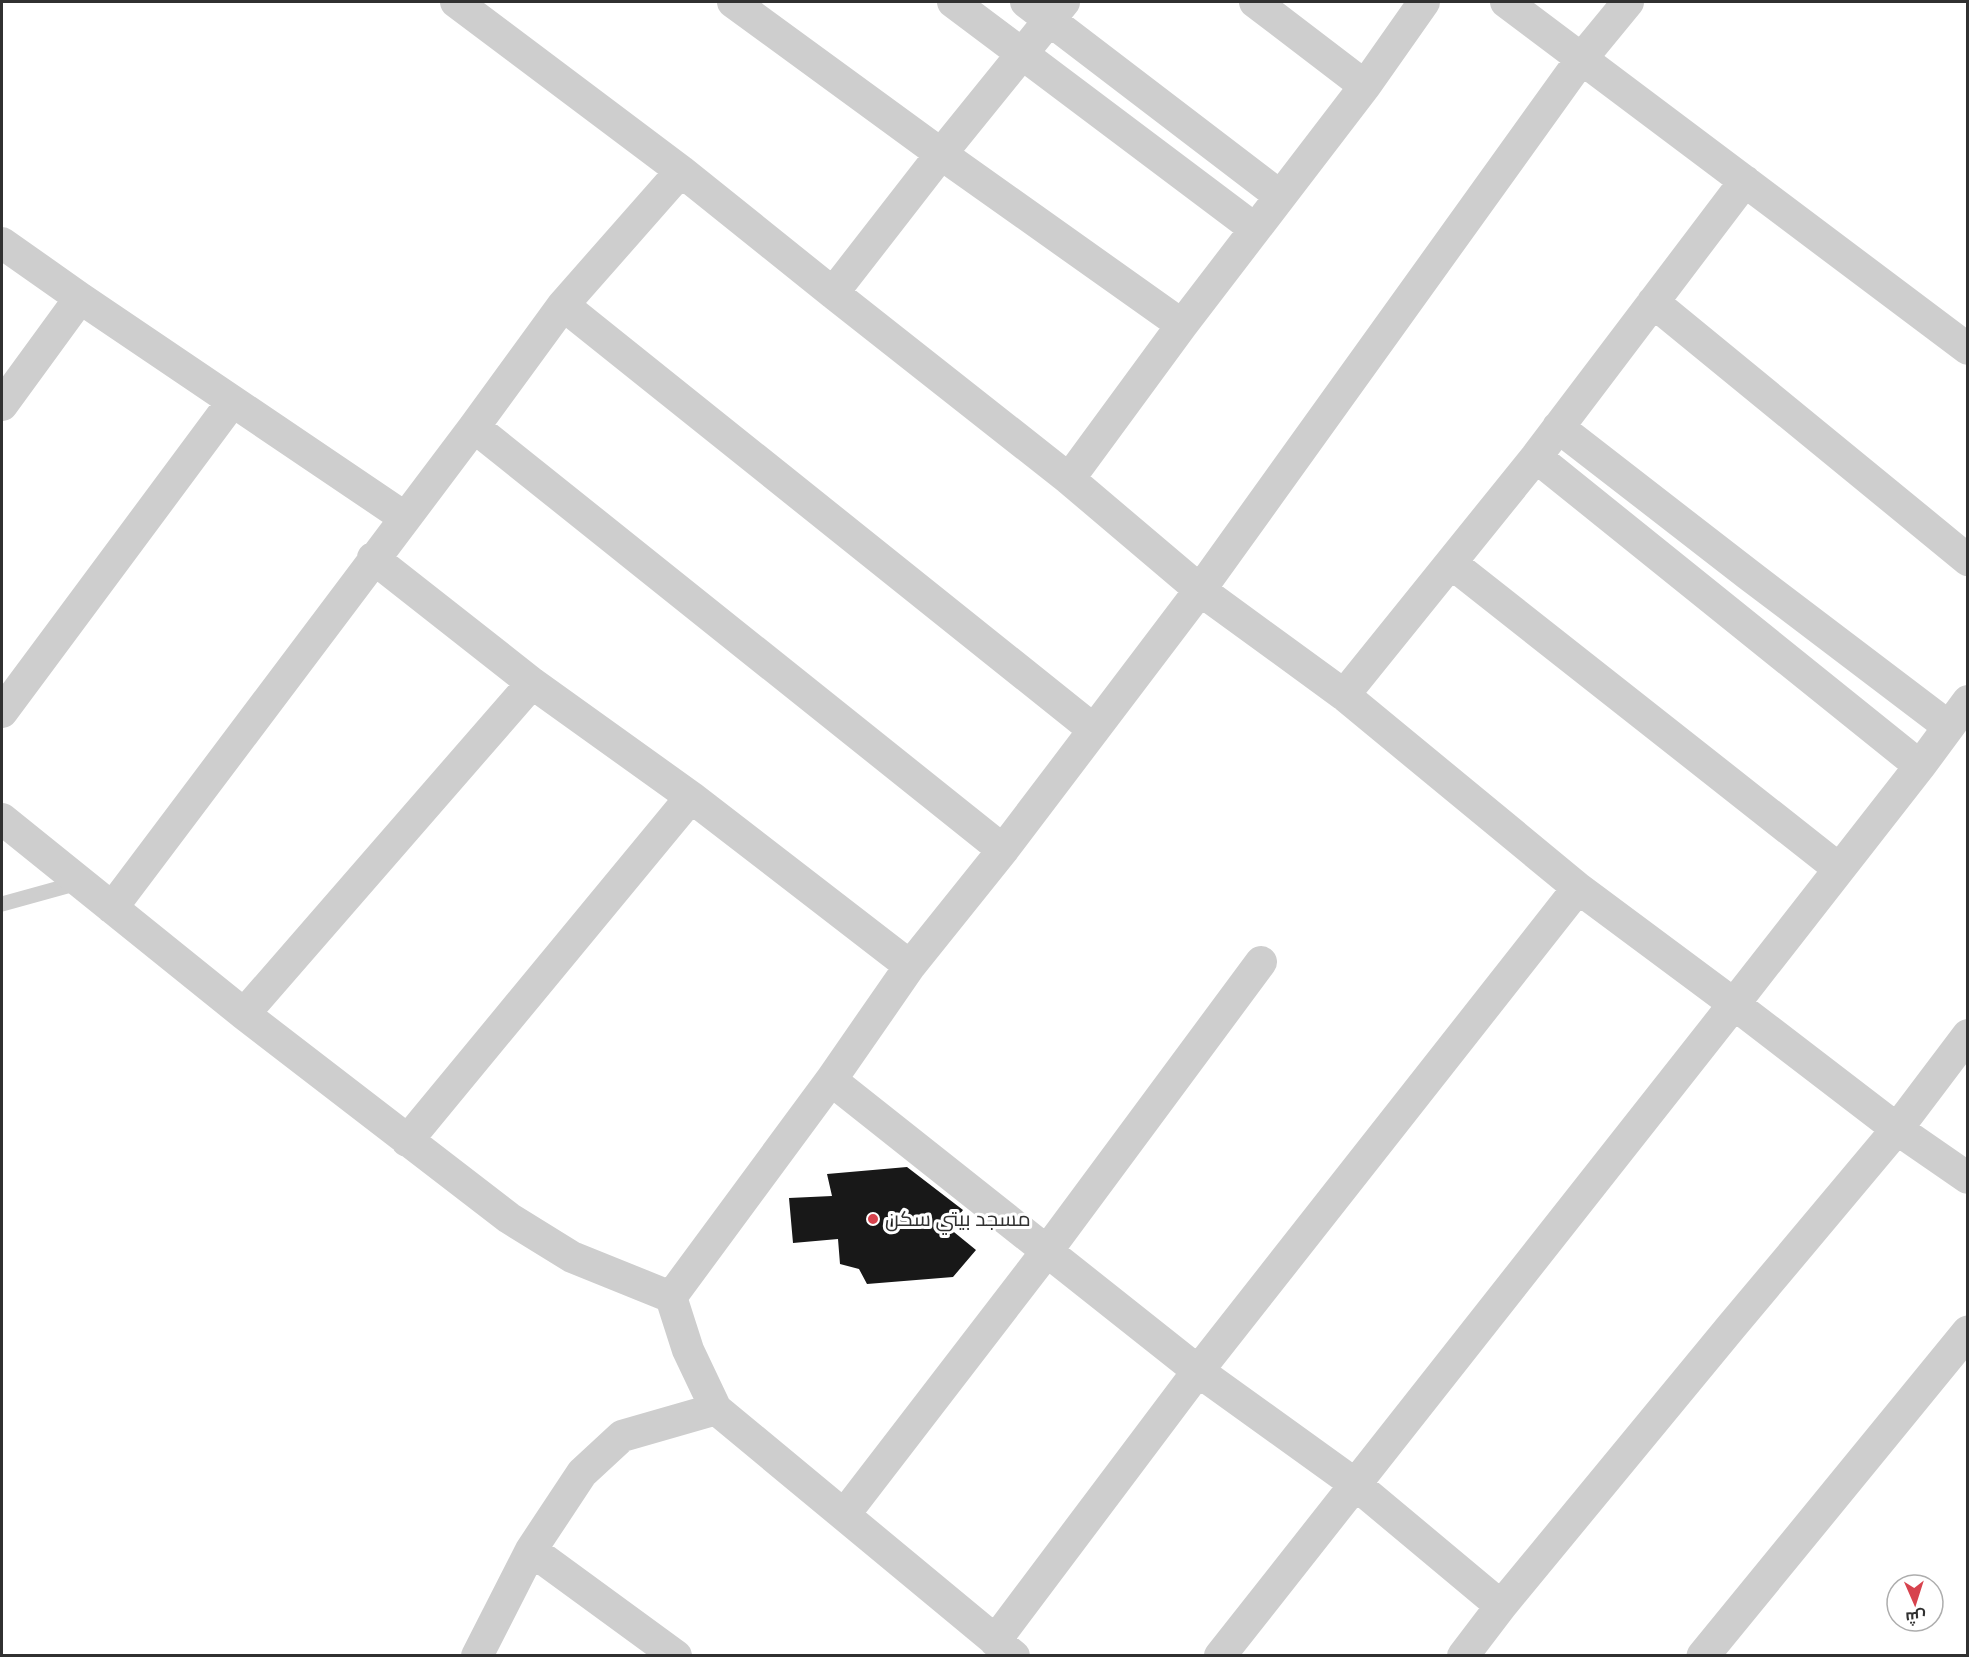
<svg xmlns="http://www.w3.org/2000/svg" width="1969" height="1657" font-family="Signika,Cairo,sans-serif">
<style>
.building{fill:#181818}
.lines{fill:none;stroke-linecap:round;stroke-linejoin:round}
.service{stroke:#cecece;stroke-width:15}
.minor{stroke:#cecece;stroke-width:32}
.tertiary{stroke:#cecece;stroke-width:33}
.poi-dot{fill:#d7434e;stroke:#fff;stroke-width:2}
.labels{text-anchor:middle;stroke-width:6;stroke-linejoin:round;paint-order:stroke}
.poi-label{font-size:21px;fill:#313131;stroke:#fff;text-anchor:start}
</style>
<rect width="100%" height="100%" fill="#fff"/>
<path class="building" d="M907 1167 963 1210 949 1228 976 1250 953 1277 867 1284 859 1269 840 1264 838 1239 793 1243 789 1198 832 1196 827 1174Z"/>
<g class="lines">
<path class="service" d="M2 904 78 883"/>
<path class="minor" d="M456 2 681 171 833 293 1069 479 1200 590 1344 695 1578 888 1734 1004 1897 1129 1968 1178
M733 2 941 154 1182 325
M953 2 1255 229
M1026 2 1280 196
M1255 2 1365 86
M1506 2 1968 349
M2 243 80 298 404 517
M833 293 941 154 1064 2
M1653 302 1968 560
M563 305 1094 730
M2 405 80 298
M474 427 1003 850
M1558 427 1749 575 1948 726
M1536 457 1920 766
M1069 479 1182 325 1365 86 1424 2
M373 558 532 683 691 797 910 966
M1451 563 1838 868
M1344 695 1536 457 1745 181
M2 712 232 402
M2 819 244 1014 509 1218 572 1257 671 1297 688 1350 716 1409 1014 1656
M112 908 474 427 563 305 681 171
M244 1014 532 683
M831 1080 1198 1371 1355 1484 1501 1606
M407 1141 691 797
M671 1297 831 1080 910 966 1003 850 1200 590 1582 58 1628 2
M844 1515 1047 1251 1261 962
M531 1550 676 1656
M995 1641 1198 1371 1578 888
M477 1656 531 1550 582 1473 622 1436 716 1409
M1220 1656 1734 1004 1920 766 1968 701
M1463 1656 1501 1606 1731 1327 1897 1129 1968 1035"/>
<path class="tertiary" d="M1703 1656 1968 1332"/>
</g>
<circle class="poi-dot" cx="873" cy="1219" r="6"/>
<g class="labels">
<g class="poi-label">
<text x="885" y="1226">مسجد بيتي سكن</text>
</g>
</g>
<rect width="1969" height="1657" fill="none" stroke="#313131" stroke-width="6"/>
<g transform="translate(1915 1603) rotate(177)"><circle r="28" fill="#ffffff" stroke="#adadad" stroke-width="1.5"/>
<path d="M0-4.5L10 22L0 15L-10 22Z" fill="#d7434e"/>
<text y="-9" font-size="16" font-weight="bold" text-anchor="middle" fill="#313131">ش</text>
</g>
</svg>
